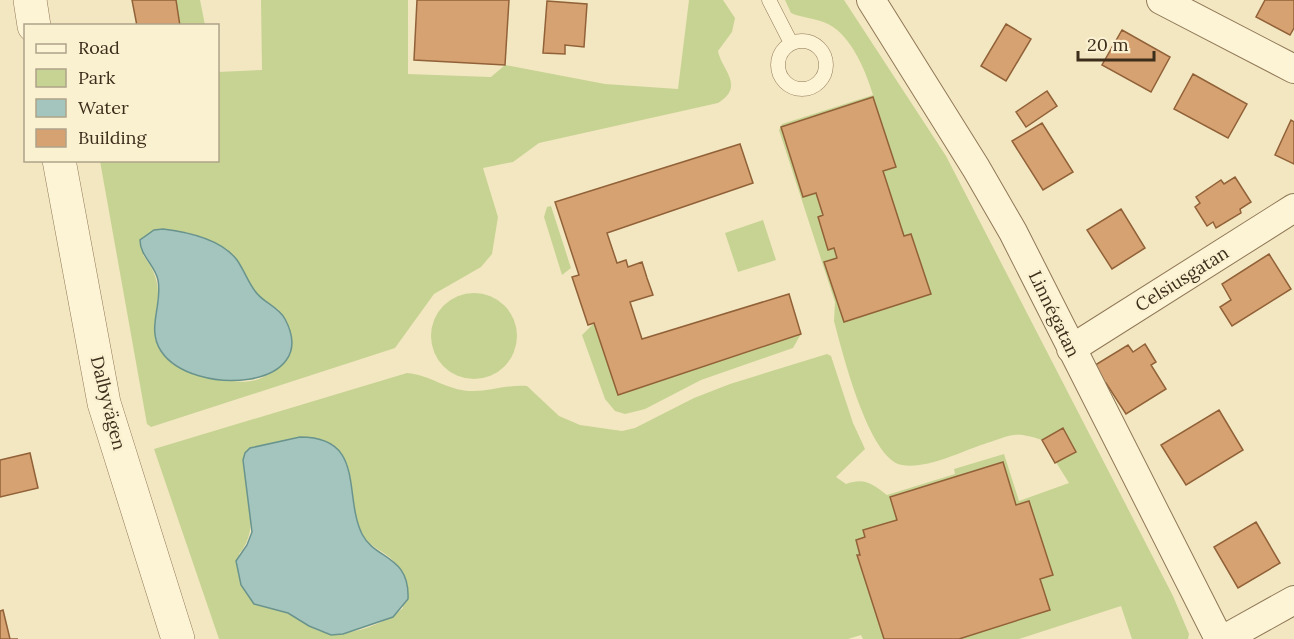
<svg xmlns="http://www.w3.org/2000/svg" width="1294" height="639" font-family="Lora,serif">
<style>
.green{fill:#c7d393;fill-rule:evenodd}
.water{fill:#a4c5bd;stroke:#69948d;stroke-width:1.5}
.building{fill:#d6a272;stroke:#916138;stroke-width:1.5}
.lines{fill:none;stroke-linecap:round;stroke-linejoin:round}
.service-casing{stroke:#8f7856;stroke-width:15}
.minor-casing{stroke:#8f7856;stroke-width:30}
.tertiary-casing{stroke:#8f7856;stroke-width:34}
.service{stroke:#fdf3d5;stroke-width:14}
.minor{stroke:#fdf3d5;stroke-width:28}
.tertiary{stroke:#fdf3d5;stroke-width:33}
.labels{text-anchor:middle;stroke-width:4.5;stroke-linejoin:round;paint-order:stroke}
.street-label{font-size:18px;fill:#3d2e1c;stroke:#faf1d1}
</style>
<rect width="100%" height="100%" fill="#f3e7c1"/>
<path class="green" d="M176 0H200L205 25H180Z
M261 0H408V74L491 77 505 65 605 84 678 89 689 0H723L735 18 732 32 718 51C721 69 746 86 718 103L539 143 513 162 483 168 498 217 492 254 481 267 434 294 395 348 151 427 147 424 100 161 218 160V72L262 70ZM186 232 227 249 235 258 257 295 279 310 289 349C261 408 202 373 162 353 141 313 176 298 143 255Z
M785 0H844L946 156 1173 596 1189 634 1188 639H1132L1121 606 1019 639H959L1050 610 1040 579 1029 501 1016 505 1003 462 891 497 897 520 863 530 865 537 856 540 860 555 857 556 884 639H863L861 635 848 639H219L154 449 407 373C430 375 447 390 470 391 489 392 508 384 527 386L559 416 580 425 622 431 635 428 694 398 730 384 827 354 831 356 853 423 865 449 836 477 846 484C864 477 873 484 887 495L955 474 954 469 1004 454 1019 501 1069 483 1042 440C1012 430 1011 436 981 445 958 453 927 469 902 465 869 460 842 351 834 321L835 302 779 130 782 124 873 95C866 72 852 36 828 24 816 18 802 18 791 13ZM873 97 895 167 883 171 904 236 911 234 931 294 844 322 825 263 837 258 834 248 828 249 818 218 823 215 816 193 803 197 781 127ZM300 437C370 444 341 489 362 533 369 549 390 552 398 567 404 577 402 597 403 608 384 625 344 639 319 631 307 626 298 617 286 612 276 608 265 607 254 604L241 585 239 554C261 529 247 490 243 460L245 453 250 448Z
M551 206 571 268 562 275 544 217 547 207Z
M763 220 776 260 738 272 725 233Z
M431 336a43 43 0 1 1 86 0a43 43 0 1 1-86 0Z
M594 323 618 395 801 334 793 348 701 380 645 409 625 414 615 411 605 399 582 335Z"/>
<path class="water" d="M163 229C188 232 221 239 237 260 244 270 248 282 255 291 263 303 278 306 285 319 323 390 192 398 161 351 146 329 163 304 158 280 155 265 140 256 140 240L154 230Z
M300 437C366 437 343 495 362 534 375 560 410 555 408 599L393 617 343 634 331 635 309 626 288 613 254 604 241 585 236 561 247 545 252 532 243 460 245 453 250 448Z"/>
<path class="building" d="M132 0H176L180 26H137Z
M417 0H509L505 65 414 60Z
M1265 0H1294V28L1290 35 1256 17Z
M547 1 587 4 584 47 565 45V54L543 53Z
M1006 24 1031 39 1006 81 981 66Z
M1122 30 1170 57 1151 92 1102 65Z
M1193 74 1247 104 1228 138 1174 109Z
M1047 91 1057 106 1026 127 1016 112Z
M873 97 896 167 883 171 904 236 911 234 931 294 844 322 824 262 837 258 834 248 828 250 818 217 823 215 816 193 803 197 781 127Z
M1291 120 1294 122V164L1275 155Z
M1042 123 1073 172 1043 190 1012 141Z
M740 144 753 183 607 233 617 263 626 260 628 267 642 262 647 278 653 295 630 302 642 339 789 294 801 334 618 395 594 323 588 325 572 277 579 275 555 202Z
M1235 177 1251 202 1240 209 1241 213 1216 228 1213 222 1207 226 1195 207 1200 203 1196 197 1221 180 1224 184Z
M1121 209 1145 248 1112 269 1087 230Z
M1269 254 1291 289 1232 326 1220 307 1231 300 1222 284Z
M1145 344 1156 362 1151 365 1166 389 1126 414 1106 383 1103 385 1092 367 1128 345 1133 352Z
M1219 410 1243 450 1186 485 1161 445Z
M1063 428 1076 452 1055 463 1042 440Z
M30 453 38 488 0 497V460Z
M1003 462 1016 505 1029 501 1053 575 1040 579 1050 610 959 639H884L857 555H860L856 540 865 537 863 530 897 520 890 497Z
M1256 522 1280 563 1238 588 1214 547Z
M3 610 10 639H18H0V611Z"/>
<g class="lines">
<g class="service-casing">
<path id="service" d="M769 0 791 43
M778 65a24 24 0 1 1 48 0a24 24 0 1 1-48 0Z"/>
</g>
<g class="minor-casing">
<path id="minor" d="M871 0 976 168 1013 232 1219 639
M1161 0 1294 69
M1071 349 1294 208
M1224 639 1294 600"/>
</g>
<g class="tertiary-casing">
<path id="tertiary" d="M30 0 34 26
M59 160 104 403 178 639"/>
</g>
<use href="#service" class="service"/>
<use href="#minor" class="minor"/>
<use href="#tertiary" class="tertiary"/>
</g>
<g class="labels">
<g class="street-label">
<text transform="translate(1182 279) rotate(-32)" y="6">Celsiusgatan</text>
<text transform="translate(1054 314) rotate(64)" y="6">Linnégatan</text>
<text transform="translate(108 403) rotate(76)" y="6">Dalbyvägen</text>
</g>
</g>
<rect x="24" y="24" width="195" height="138" fill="#faf1d1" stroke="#aea389" stroke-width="1.5"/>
<rect x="36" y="44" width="30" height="9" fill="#fdf3d5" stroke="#aea389" stroke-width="1.5"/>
<text x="78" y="54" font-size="18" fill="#3d2e1c">Road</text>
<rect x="36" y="69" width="30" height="18" fill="#c7d393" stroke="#aea389" stroke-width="1.5"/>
<text x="78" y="84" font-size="18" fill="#3d2e1c">Park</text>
<rect x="36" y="99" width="30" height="18" fill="#a4c5bd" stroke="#aea389" stroke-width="1.5"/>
<text x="78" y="114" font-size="18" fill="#3d2e1c">Water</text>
<rect x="36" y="129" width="30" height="18" fill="#d6a272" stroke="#aea389" stroke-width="1.5"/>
<text x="78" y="144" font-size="18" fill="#3d2e1c">Building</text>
<path d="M1078 51v9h76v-9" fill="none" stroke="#3d2e1c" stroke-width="3"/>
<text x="1087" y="51" font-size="18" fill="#3d2e1c" stroke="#faf1d1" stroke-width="4.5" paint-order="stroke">20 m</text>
</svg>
